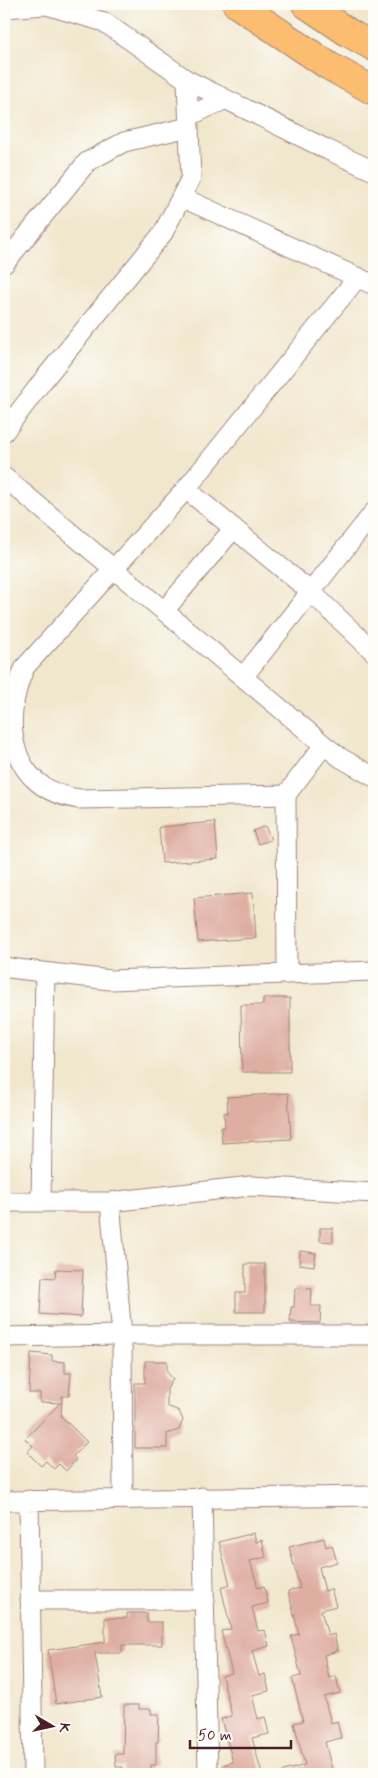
<svg xmlns="http://www.w3.org/2000/svg" width="378" height="1778" font-family="Mynerve,sans-serif">
<style>
.building{fill:#dfaea2}
.lines{fill:none;stroke-linecap:round;stroke-linejoin:round}
.minor-casing{stroke:#9e837c;stroke-width:21}
.highway-casing{stroke:#9e837c;stroke-width:30}
.minor{stroke:#fff;stroke-width:19}
.highway{stroke:#fcbd6f;stroke-width:28}
</style>
<rect width="100%" height="100%" fill="#fdfcf7"/>
<filter id="ink" filterUnits="userSpaceOnUse"><feTurbulence type="fractalNoise" baseFrequency=".02" numOctaves="2"/><feDisplacementMap in="SourceGraphic" scale="10" xChannelSelector="R" yChannelSelector="G"/><feConvolveMatrix kernelMatrix="1 2 1 2 8 2 1 2 1" color-interpolation-filters="sRGB"/></filter>
<filter id="wash" filterUnits="userSpaceOnUse"><feTurbulence type="fractalNoise" baseFrequency=".0096" numOctaves="4" result="noise"/><feDisplacementMap in="SourceGraphic" scale="20" xChannelSelector="R" yChannelSelector="G"/><feGaussianBlur stdDeviation="1.12" result="paint"/><feColorMatrix in="noise" values="0 0 0 0 0 0 0 0 0 0 0 0 0 0 0 0 0 1.4 0 .05"/><feComposite in="paint" operator="in"/></filter>
<g filter="url(#wash)">
<rect width="100%" height="100%" fill="#f1e7cd"/>
<g id="blocks">
<path class="building" d="M215 822 218 859 162 863 159 827Z
M265 826 271 840 258 844 253 831Z
M253 893 256 938 198 942 194 898Z
M263 998H290V1072H242L241 1005H263Z
M288 1093 291 1139 222 1143 221 1128 225 1127 224 1113H228L227 1097Z
M320 1228H333V1242L320 1241Z
M300 1251 316 1253 314 1266 299 1264Z
M245 1264H265V1312H236V1293H245Z
M56 1269 83 1270 81 1317 40 1314 42 1277 55 1278Z
M295 1288 312 1289 311 1306H321L320 1323 290 1322 291 1307H294Z
M31 1353 52 1355V1361L65 1362V1373H71L69 1396H62L61 1416 87 1442 73 1456 76 1460 66 1471 59 1464 54 1469 46 1461 41 1466 27 1452 33 1446 25 1439 60 1403 40 1402V1393H29Z
M145 1361H167V1372L173 1379 167 1389V1406L179 1411 183 1420 179 1430 167 1434V1448H135V1383H145Z
M254 1533 256 1542 262 1540 266 1557 250 1561 258 1588 264 1586 268 1603 252 1607 258 1631 265 1630 269 1646 252 1651 259 1676 265 1674 269 1691 252 1695 258 1719 265 1717 269 1734 252 1738 262 1774H225L223 1765 233 1762 221 1719 232 1716 222 1676 232 1673 221 1631 231 1629 221 1588 230 1585 219 1542Z
M324 1538 326 1547 332 1545 337 1562 319 1567 325 1591 331 1589 336 1606 321 1610 328 1636 334 1634 338 1651 324 1655 329 1678 336 1676 340 1693 324 1697 331 1723 337 1721 341 1738 325 1742 333 1774H283V1771L305 1765 294 1723 303 1721 292 1678 301 1676 291 1636 299 1634 288 1591 300 1588 289 1547Z
M127 1613H147V1622H162V1645H122V1653H95L102 1697 56 1704 48 1650 105 1642V1618H127Z
M124 1705H139V1709H151V1714H159L158 1742H156V1765H151V1774H124L123 1767H116L115 1754H123Z"/>
</g>
</g>
<g filter="url(#ink)">
<use href="#blocks" fill-opacity="0" stroke="#9e837c" stroke-width="1"/>
<g class="lines">
<g class="minor-casing">
<path id="minor" d="M4 8 46 5 104 22 187 80 326 149 374 171
M189 116 226 99
M181 197 374 285
M4 264 87 162 124 142 189 127
M4 432 41 383 163 233 191 178 187 80
M4 477 324 745 341 758 374 777
M186 489 311 592 374 652
M164 611 234 528
M243 677 374 512
M286 795 79 799C9 789 0 723 25 667L186 489 358 277
M4 966 9 968 110 980 374 971
M287 973 286 795 324 745
M41 1202 45 973
M110 1202 122 1335 123 1499
M4 1203 14 1202H110L251 1186 374 1193
M4 1337 122 1335H374
M202 1497 208 1774
M29 1500 33 1774
M4 1501 374 1496
M30 1600H205"/>
</g>
<g class="highway-casing">
<path id="highway" d="M237 4 329 66 374 91
M306 4 349 33 374 47"/>
</g>
<use href="#minor" class="minor"/>
<use href="#highway" class="highway"/>
</g>
</g>
<rect width="378" height="1778" fill="none" stroke="#fdfcf7" stroke-width="20"/>
<g transform="translate(52 1726) rotate(99)" stroke="#fdfcf7" stroke-width="4" paint-order="stroke">
<path d="M0-4L9 19L0 12L-9 19Z" fill="#4a1f2b"/>
<text y="-8" font-size="14" font-weight="bold" text-anchor="middle" fill="#4a1f2b">K</text>
</g>
<path d="M190 1740v8h101v-8" fill="none" stroke="#4a1f2b" stroke-width="2.5"/>
<text x="198" y="1740" font-size="15" fill="#4a1f2b" stroke="#fdfcf7" stroke-width="4" paint-order="stroke">50 m</text>
</svg>
